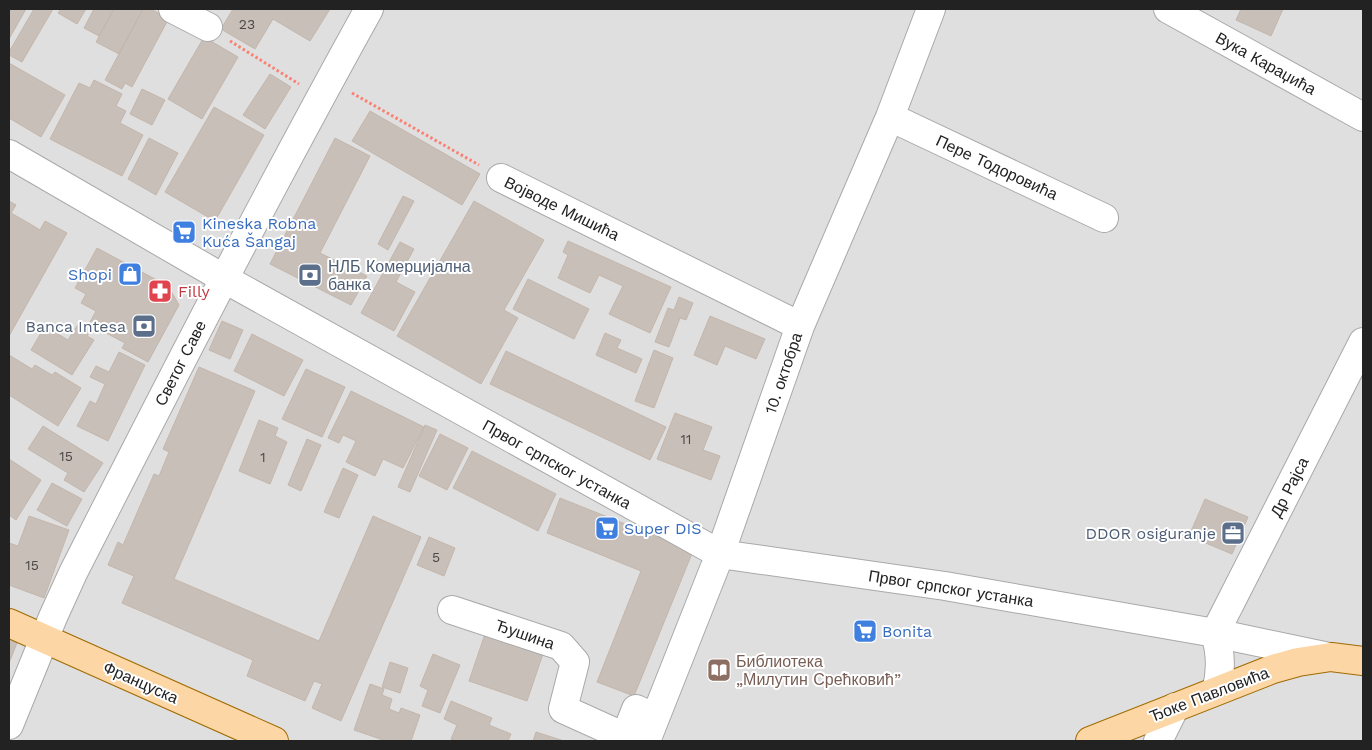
<svg xmlns="http://www.w3.org/2000/svg" width="1372" height="750" font-family="'Work Sans',sans-serif">
<style>
.residential{fill:#e0dfdf}
.building{fill:#c7bfb8;stroke:#c4b6ab}
.lines{fill:none;stroke-linecap:round;stroke-linejoin:round}
.minor-casing{stroke:#a9a9a9;stroke-width:30}
.major-casing{stroke:#a06b00;stroke-width:30}
.path{stroke:#fa8072;stroke-width:3;stroke-dasharray:2.5 2.5;stroke-linecap:butt}
.minor{stroke:#fff;stroke-width:28}
.major{stroke:#fcd6a4;stroke-width:28}
.labels{text-anchor:middle;stroke-width:4;stroke-linejoin:round;paint-order:stroke}
.number-label{font-size:14px;fill:#4b4948}
.street-label{font-size:16px;fill:#222;stroke:#fff}
.shop-label{font-size:16px;fill:#366cbe;stroke:#fff;text-anchor:start}
.service-label{font-size:16px;fill:#4e5e75;stroke:#fff;text-anchor:end}
.health-label{font-size:16px;fill:#be3a42;stroke:#fff;text-anchor:start}
.education-label{font-size:16px;fill:#785e54;stroke:#fff;text-anchor:start}
</style>
<rect width="100%" height="100%" fill="#f2efe9"/>
<path class="residential" d="M9 9H1363V741H9Z"/>
<path class="building" d="M9 9H26L9 39Z
M34 9H53L22 62 9 55V52Z
M61 9H86L77 24 58 13Z
M94 9H114L99 36 84 28Z
M114 9H143L119 54 96 42Z
M143 9H150L169 18 132 87 125 83 122 89 105 80Z
M233 9H330L310 41 273 19 255 49 221 29Z
M1241 9H1283L1271 36 1236 20Z
M204 37 238 57 202 119 168 99Z
M9 63 65 95 41 137 9 118Z
M270 74 291 87 265 129 243 115Z
M94 80 122 94 116 106 126 111 120 123 143 135 122 176 50 139 79 83 90 88Z
M142 89 165 100 152 125 130 114Z
M214 107 264 135 215 221 165 192Z
M370 111 480 174 462 205 352 141Z
M149 138 178 153 156 195 128 179Z
M335 138 370 156 320 253 367 276 351 305 270 264Z
M403 196 414 201 388 250 378 244Z
M9 201 16 205 11 213 32 225 40 230 45 221 67 233 9 336Z
M474 201 544 240 504 310 518 318 481 384 397 336Z
M568 241 671 287 650 333 609 314 623 286 599 275 590 293 558 278 568 255 563 252Z
M400 242 414 249 396 282 415 292 394 331 361 313Z
M97 248 168 286 179 305 148 362 122 348 125 343 89 324 96 311 81 303 86 294 75 288Z
M528 279 589 309 574 339 513 309Z
M679 297 693 303 686 320 680 318 669 347 655 342 668 308 674 310Z
M710 316 765 339 756 359 725 346 717 365 694 355Z
M222 321 243 330 230 359 209 350Z
M79 323 91 330 87 336 94 340 72 375 31 350 45 326 68 340Z
M605 333 621 340 617 348 642 359 636 373 596 355Z
M252 334 303 360 284 396 234 371Z
M654 350 673 358 654 408 635 401Z
M506 351 666 427 650 460 490 384Z
M119 352 145 365 108 441 77 426 90 401 96 404 105 384 90 377 96 366 109 372Z
M9 355 32 369 35 365 52 375 55 372 81 388 58 426 9 395Z
M199 367 255 391 174 579 319 641 373 516 421 537 341 721 312 708 322 684 314 681 305 701 247 676 253 660 122 603 134 576 108 565 118 542 123 545 154 474 159 476 169 452 163 449Z
M306 369 345 387 322 437 282 419Z
M351 391 424 427 403 468 383 459 375 476 346 462 356 441 343 435 339 443 328 438Z
M675 413 712 427 703 450 720 456 711 480 657 459Z
M259 420 278 428 275 436 287 442 270 484 239 471Z
M425 425 437 430 410 492 398 487Z
M43 426 103 463 84 492 64 480 68 473 28 449Z
M440 434 468 448 447 490 419 476Z
M307 439 321 445 301 491 288 485Z
M472 451 556 494 538 531 453 488Z
M9 459 41 480 16 520 9 515Z
M343 468 358 475 339 518 324 512Z
M52 483 82 499 67 526 37 510Z
M560 498 693 551 634 696 597 682 641 571 547 533Z
M1205 499 1248 517 1232 554 1189 536Z
M29 516 69 530 44 598 9 585V543L18 546Z
M429 537 455 548 444 576 417 565Z
M487 628 545 648 527 701 469 681Z
M9 640 17 643 9 663Z
M433 654 460 665 440 713 422 706 428 690 420 686Z
M390 662 408 668 400 693 382 687Z
M370 684 384 689 382 695 392 699 389 709 399 713 401 708 420 715 411 741H386L354 730Z
M451 701 492 718 489 725 511 734 508 741H456L451 739 457 725 444 719Z
M536 732 564 741H533Z"/>
<g class="lines">
<g class="minor-casing">
<path id="minor" d="M173 9 208 27
M1168 9 1363 117
M890 117 1104 218
M9 154 223 278 720 554 945 586 1215 633 1329 657
M501 178 800 326
M452 610 561 646 575 662 563 709 625 737 636 709 655 718
M1215 633 1363 342
M1215 633C1221 653 1222 671 1216 691
M9 725 53 617 73 573C169 384 266 195 369 9
M646 741 720 554 800 326 890 117 931 9
M1158 741 1175 707"/>
</g>
<g class="major-casing">
<path id="major" d="M9 623 274 741
M1090 741 1273 669 1298 662 1331 657 1363 661"/>
</g>
<path class="path" d="M230 41 299 84
M352 93 479 165"/>
<use href="#minor" class="minor"/>
<use href="#major" class="major"/>
</g>
<defs>
<g id="supermarket-square" transform="scale(1.25)"><rect x="-9" y="-9" width="18" height="18" rx="4" fill="#3f7fe0" stroke="#fff"/><path d="M-6-5.5h2.5l.6 2H6L4.5 2H-2.5L-4.4-4H-6ZM-1.5 3.2a1.3 1.3 0 1 0 .1 0ZM3 3.2a1.3 1.3 0 1 0 .1 0Z" fill="#fff"/></g>
<g id="shop-square" transform="scale(1.25)"><rect x="-9" y="-9" width="18" height="18" rx="4" fill="#3f7fe0" stroke="#fff"/><path d="M-5-2.5h2.3a2.7 3.5 0 0 1 5.4 0H5L5.5 6h-11ZM-1.5-2.5h3a1.5 2.3 0 0 0-3 0Z" fill="#fff"/></g>
<g id="bank-square" transform="scale(1.25)"><rect x="-9" y="-9" width="18" height="18" rx="4" fill="#5c6f8a" stroke="#fff"/><path d="M-6-4H6V4H-6ZM0-2.3a2.3 2.3 0 1 0 0 4.6a2.3 2.3 0 1 0 0-4.6Z" fill="#fff"/></g>
<g id="pharmacy-square" transform="scale(1.25)"><rect x="-9" y="-9" width="18" height="18" rx="4" fill="#e0444e" stroke="#fff"/><path d="M-2-6h4v4h4v4h-4v4h-4v-4h-4v-4h4Z" fill="#fff"/></g>
<g id="office-square" transform="scale(1.25)"><rect x="-9" y="-9" width="18" height="18" rx="4" fill="#5c6f8a" stroke="#fff"/><path d="M-6-3h4V-5.5h4V-3h4V5H-6ZM-1-4.5V-3h2v-1.5ZM-6 0V1H6V0Z" fill="#fff"/></g>
<g id="library-square" transform="scale(1.25)"><rect x="-9" y="-9" width="18" height="18" rx="4" fill="#8d6e63" stroke="#fff"/><path d="M-6-4Q-3-5.5-.7-3.5V5Q-3 3-6 4ZM6-4Q3-5.5 .7-3.5V5Q3 3 6 4Z" fill="#fff"/></g>
</defs>
<g fill-rule="evenodd">
<use href="#supermarket-square" x="184" y="232"/>
<use href="#shop-square" x="130" y="274"/>
<use href="#bank-square" x="310" y="275"/>
<use href="#pharmacy-square" x="160" y="291"/>
<use href="#bank-square" x="144" y="326"/>
<use href="#supermarket-square" x="607" y="528"/>
<use href="#office-square" x="1233" y="533"/>
<use href="#supermarket-square" x="865" y="631"/>
<use href="#library-square" x="719" y="670"/>
</g>
<g class="labels">
<g class="number-label">
<text x="247" y="29">23</text>
<text x="686" y="444">11</text>
<text x="66" y="461">15</text>
<text x="263" y="462">1</text>
<text x="436" y="562">5</text>
<text x="32" y="570">15</text>
</g>
<g class="street-label">
<text transform="translate(1266 63) rotate(29)" y="6">Вука Караџића</text>
<text transform="translate(997 167) rotate(25)" y="6">Пере Тодоровића</text>
<text transform="translate(562 208) rotate(26)" y="6">Војводе Мишића</text>
<text transform="translate(180 363) rotate(-63)" y="6">Светог Саве</text>
<text transform="translate(783 373) rotate(-71)" y="6">10. октобра</text>
<text transform="translate(557 464) rotate(29)" y="6">Првог српског устанка</text>
<text transform="translate(1289 487) rotate(-63)" y="6">Др Рајса</text>
<text transform="translate(951 588) rotate(9)" y="6">Првог српског устанка</text>
<text transform="translate(525 634) rotate(19)" y="6">Ђушина</text>
<text transform="translate(141 682) rotate(24)" y="6">Француска</text>
<text transform="translate(1209 694) rotate(-21)" y="6">Ђоке Павловића</text>
</g>
<g class="shop-label">
<text x="202" y="229">Kineska Robna<tspan x="202" dy="18">Kuća Šangaj</tspan></text>
<text x="112" y="280" text-anchor="end">Shopi</text>
<text x="624" y="534">Super DIS</text>
<text x="882" y="637">Bonita</text>
</g>
<g class="service-label">
<text x="328" y="272" text-anchor="start">НЛБ Комерцијална<tspan x="328" dy="18">банка</tspan></text>
<text x="126" y="332">Banca Intesa</text>
<text x="1216" y="539">DDOR osiguranje</text>
</g>
<g class="health-label">
<text x="178" y="297">Filly</text>
</g>
<g class="education-label">
<text x="736" y="667">Библиотека<tspan x="736" dy="18">„Милутин Срећковић”</tspan></text>
</g>
</g>
<rect width="1372" height="750" fill="none" stroke="#222222" stroke-width="20"/>
</svg>
